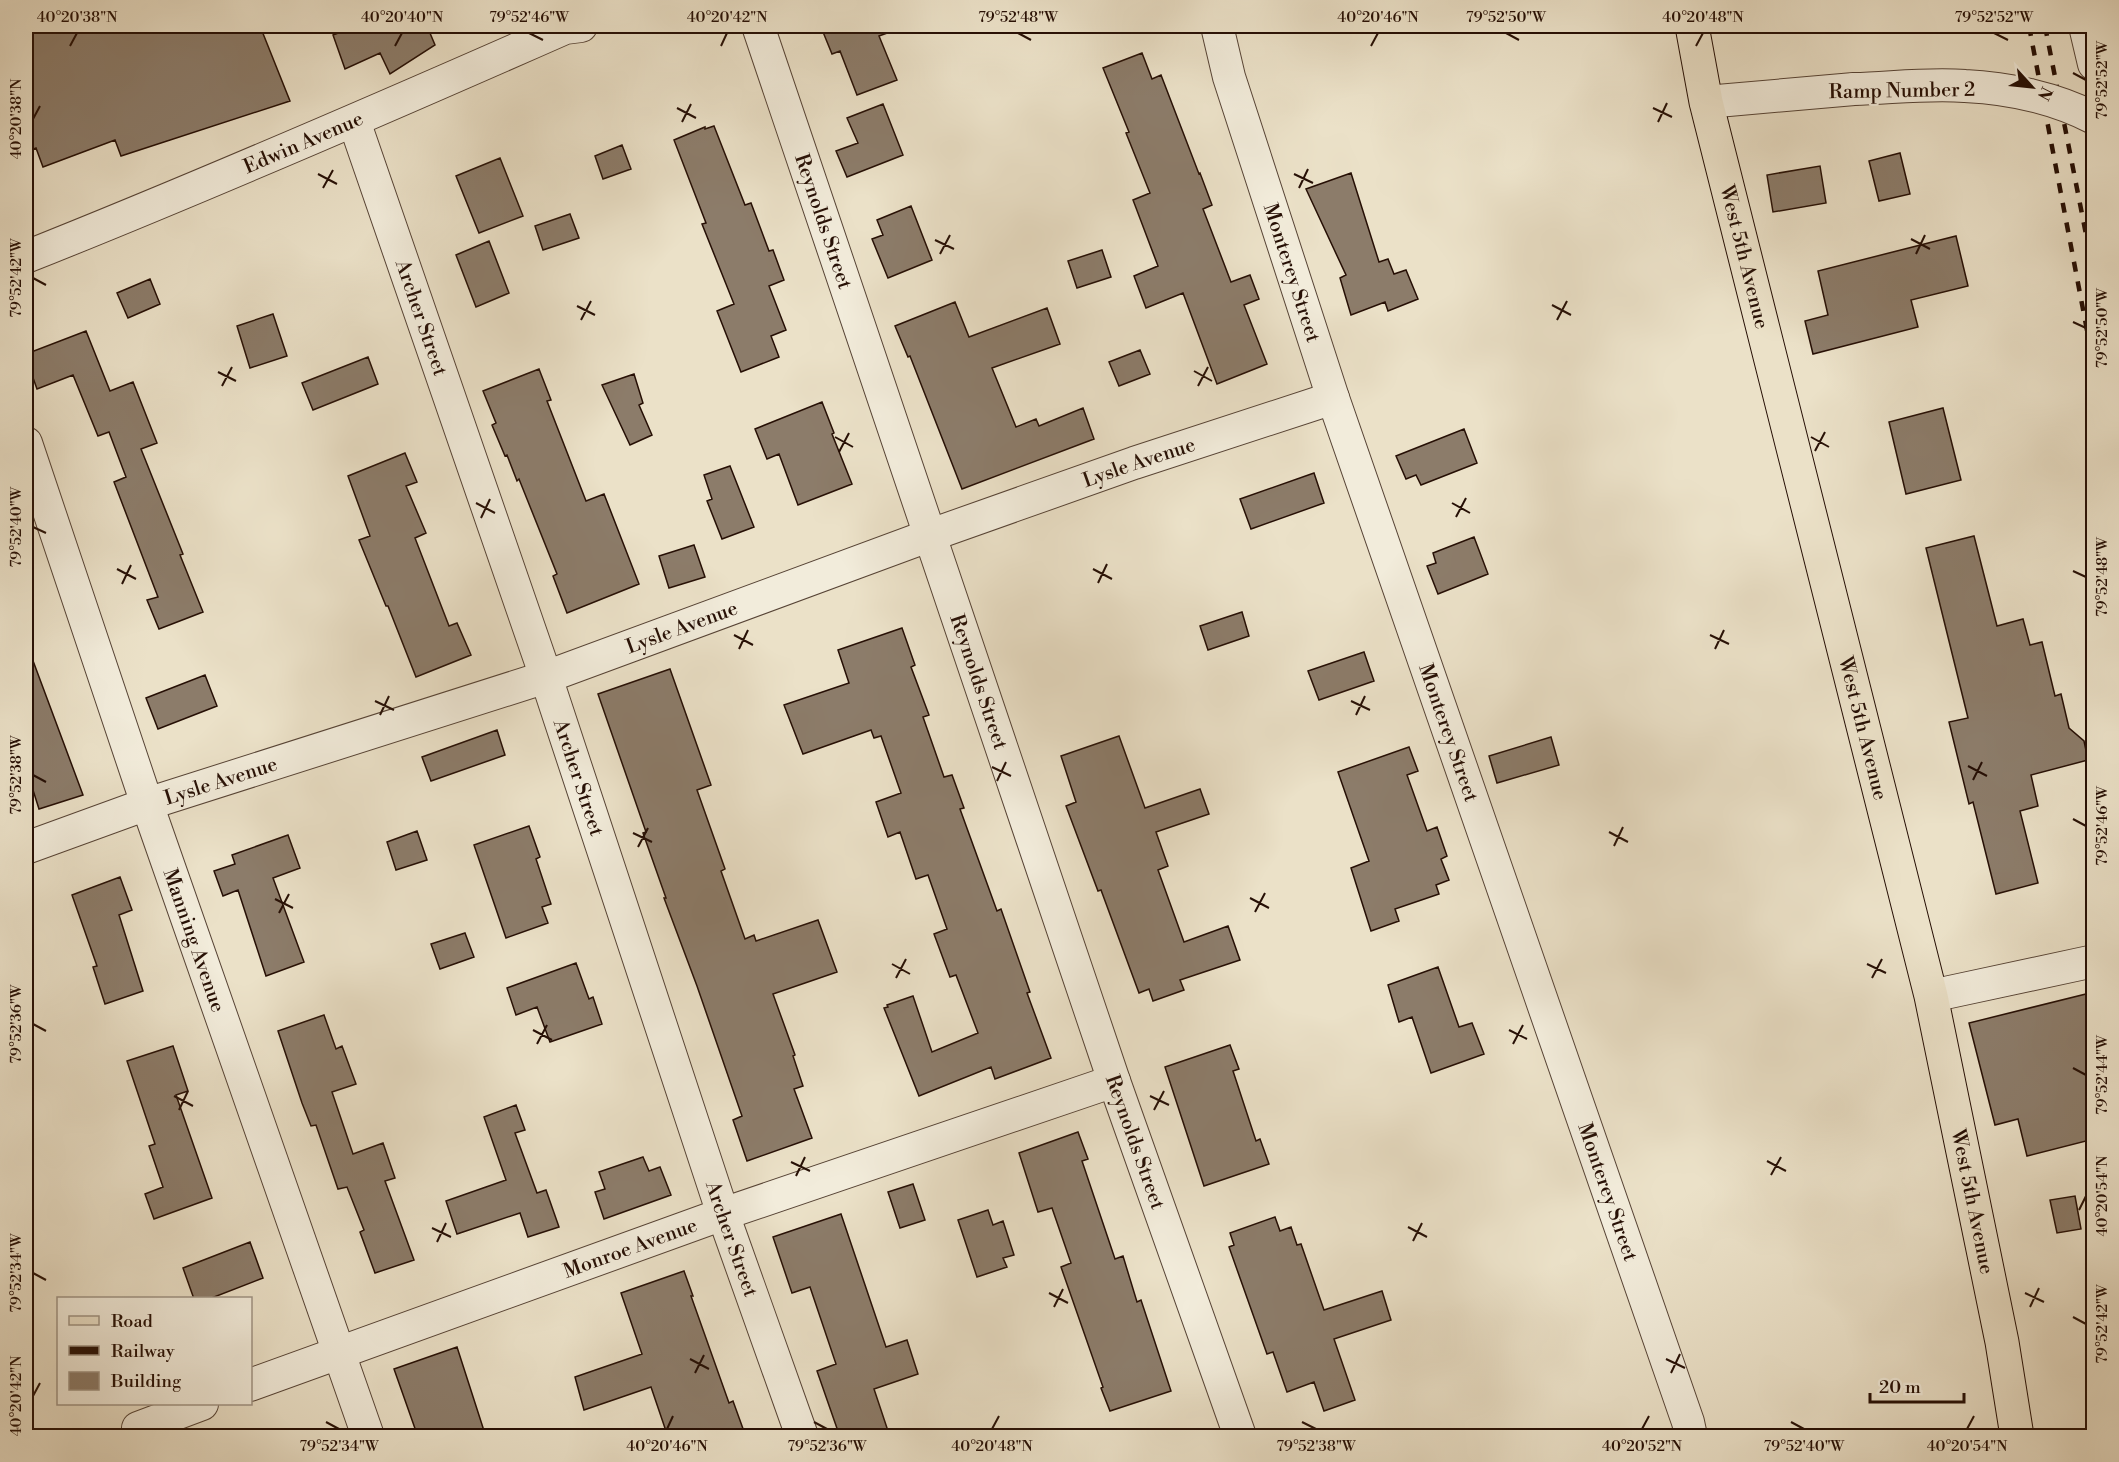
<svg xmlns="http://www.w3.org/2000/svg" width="2119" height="1462" font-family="'Libre Bodoni',serif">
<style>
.building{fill:#8c7c6a;stroke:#260f05;stroke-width:1.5}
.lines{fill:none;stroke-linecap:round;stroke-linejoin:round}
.minor-casing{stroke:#574436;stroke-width:34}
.primary-casing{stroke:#260f05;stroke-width:35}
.minor{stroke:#f2ecdb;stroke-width:32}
.primary{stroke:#ebe1c8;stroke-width:33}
.rail{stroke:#260f05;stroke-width:4.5;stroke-dasharray:10 10;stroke-linecap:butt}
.minor-bridge-casing{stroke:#574436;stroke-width:34;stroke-linecap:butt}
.minor-bridge{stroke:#f2ecdb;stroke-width:32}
.ticks{fill:none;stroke:#260f05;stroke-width:2}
.labels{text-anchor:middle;stroke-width:4.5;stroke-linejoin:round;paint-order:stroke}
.street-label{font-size:20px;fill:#260f05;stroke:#f2ecdb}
.neatline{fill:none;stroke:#260f05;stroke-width:2}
.ticks-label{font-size:15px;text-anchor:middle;fill:#260f05}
</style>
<rect width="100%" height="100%" fill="#ebe1c8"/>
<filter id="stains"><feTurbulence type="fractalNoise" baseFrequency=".00333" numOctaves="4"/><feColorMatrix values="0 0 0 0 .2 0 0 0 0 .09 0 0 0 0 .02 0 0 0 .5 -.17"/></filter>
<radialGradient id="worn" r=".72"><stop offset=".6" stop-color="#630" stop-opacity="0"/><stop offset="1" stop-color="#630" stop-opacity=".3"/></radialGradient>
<path class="building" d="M26 26H99L102 33 122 26H260L290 101 121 156 115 140 43 167 36 148 26 152Z
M357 26H427L435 45 390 74 380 53 345 69 333 35Z
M830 26H901V28L879 36 897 80 857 95 840 51 832 54 823 32 831 29Z
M1142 53 1152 79 1161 75 1199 174 1200 173 1212 205 1203 209 1231 282 1250 275 1259 299 1244 305 1267 364 1217 384 1183 293 1146 308 1134 276 1158 266 1133 200 1150 193 1126 133 1129 132 1103 68Z
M883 104 903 155 847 177 836 151 858 143 847 118Z
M714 126 745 205 751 203 769 251 773 250 784 280 769 286 786 330 771 336 779 357 741 372 717 311 734 304 702 224 706 223 674 140 705 127V129Z
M622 145 631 169 603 179 595 156Z
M1900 153 1910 194 1879 201 1869 161Z
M500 158 523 216 479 233 456 176Z
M1820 166 1826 203 1773 212 1767 175Z
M1351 173 1379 262 1388 259 1394 274 1406 270 1418 299 1388 311 1385 302 1351 315 1340 278 1346 275 1306 189Z
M911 206 932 260 888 278 872 239 883 235 877 220Z
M570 214 579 238 543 250 535 226Z
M1956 236 1968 286 1911 300 1918 327 1813 354 1805 321 1828 315 1818 271Z
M489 241 509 293 476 307 456 255Z
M1102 250 1111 277 1077 288 1068 261Z
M150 279 160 304 128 318 117 293Z
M955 302 969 337 1047 308 1060 344 992 368 1016 427 1036 419 1039 426 1083 408 1094 439 962 489 910 356 908 357 895 326Z
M273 314 287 356 250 368 237 326Z
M86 331 110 391 133 382 157 443 141 449 183 554 180 555 203 612 159 629 147 600 158 597 114 482 126 477 109 432 98 436 73 375 37 389 26 358V354Z
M1140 350 1150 374 1119 386 1109 362Z
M368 357 378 384 313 410 302 383Z
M539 369 551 400 547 401 586 501 604 494 639 584 567 613 553 576 557 574 519 479 517 481 507 455 505 456 492 425 496 423 483 391Z
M634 374 643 403 639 405 652 435 630 445 602 385Z
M822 402 834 433 832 434 852 484 798 505 779 454 767 459 755 429Z
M1943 408 1961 480 1906 494 1889 422Z
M1464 429 1477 463 1421 485 1416 475 1406 479 1396 456Z
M405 453 417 482 406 486 426 533 415 538 449 626 457 623 471 655 416 677 388 606H386L359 540 370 536 348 476Z
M730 466 754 527 722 539 707 501 712 499 704 475Z
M1314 473 1324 503 1251 529 1240 499Z
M1974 536 1997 626 2023 619 2030 645 2042 642 2055 696 2061 694 2069 728 2084 741 2088 760 2031 775 2038 806 2020 811 2038 883 1996 894 1973 802 1969 804 1949 722 1968 718 1926 548Z
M1474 537 1488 574 1438 594 1427 566 1436 563 1433 553Z
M694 545 705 577 669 588 659 556Z
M1242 612 1249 636 1208 650 1200 626Z
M902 628 915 665 911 667 929 715 923 717 944 777 952 775 964 808 960 809 997 911 1001 909 1030 992 1027 993 1051 1058 995 1079 991 1067 919 1096 884 1008 888 1007 887 1005 913 996 932 1052 978 1033 956 975 950 977 934 934 947 929 928 875 916 879 900 832 888 837 876 802 901 793 881 736 874 738 871 730 803 754 784 705 849 683 838 650Z
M29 650 83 795 39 809 26 768V651Z
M1364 652 1374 681 1319 700 1308 671Z
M670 669 711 785 697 790 725 869 721 871 745 939 754 935 756 941 818 920 837 972 773 994 795 1055 793 1056 803 1086 794 1089 812 1138 747 1161 733 1120 742 1116 697 986 664 898H666L643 833 646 832 598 694Z
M205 675 217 706 158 729 146 698Z
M497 730 505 755 431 781 422 757Z
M1119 736 1145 808 1200 789 1209 814 1156 832 1168 866 1158 870 1184 942 1228 926 1240 960 1180 980 1184 990 1153 1001 1149 989 1139 993 1101 890 1098 891 1066 806 1076 802 1061 756Z
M1551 737 1559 765 1497 783 1489 756Z
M1409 747 1418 771 1407 775 1427 831 1437 827 1447 856 1441 859 1449 880 1436 885 1439 894 1395 909 1399 921 1371 931 1351 868 1369 861 1338 772Z
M529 826 540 857 536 859 551 904 542 907 548 923 506 938 474 845Z
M417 831 427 860 396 870 387 842Z
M288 835 300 868 273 878 304 962 266 976 238 890 223 896 214 871 235 864 232 855Z
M120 877 132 910 119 915 143 991 105 1004 93 967 97 966 72 895Z
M465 933 474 957 440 969 431 944Z
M576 963 589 999 593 997 602 1024 550 1042 537 1007 516 1015 507 988Z
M1438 967 1459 1027 1472 1023 1484 1054 1431 1073 1412 1017 1399 1022 1388 985Z
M2094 992V1139L2027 1156 2018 1119 1995 1125 1969 1023Z
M324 1015 336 1049 342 1046 356 1084 332 1092 353 1154 383 1143 395 1178 385 1181 414 1260 375 1273 360 1232 364 1230 347 1187 338 1189 316 1125 311 1126 302 1103 278 1031Z
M1230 1045 1239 1069 1233 1071 1256 1141 1260 1139 1269 1164 1204 1186 1165 1067Z
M173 1046 188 1091 176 1095 212 1198 154 1219 145 1194 163 1187 149 1146 155 1144 127 1061Z
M516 1105 525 1130 515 1133 537 1193 546 1190 559 1227 528 1237 520 1213 457 1234 446 1201 506 1180 484 1117Z
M1078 1132 1088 1159 1082 1161 1115 1259 1123 1256 1137 1302 1141 1300 1171 1391 1110 1411 1101 1388 1103 1387 1061 1267 1071 1263 1052 1208 1038 1212 1019 1153Z
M643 1157 649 1171 660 1167 671 1195 604 1219 595 1192 605 1189 599 1172Z
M913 1184 925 1220 900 1228 888 1192Z
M2075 1196 2081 1229 2057 1233 2050 1200Z
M988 1210 993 1225 1003 1221 1014 1255 1003 1258 1007 1267 977 1277 958 1220Z
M841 1214 886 1347 907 1340 918 1374 874 1389 890 1437H840L817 1371 836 1364 810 1287 792 1293 773 1237Z
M1275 1217 1280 1231 1291 1227 1297 1245 1301 1244 1324 1310 1382 1291 1391 1320 1334 1339 1355 1400 1324 1411 1314 1382 1287 1392 1273 1352 1267 1354 1229 1247 1234 1245 1230 1233Z
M250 1242 263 1278 209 1299H194L183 1268Z
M684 1271 693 1296H691L729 1403 733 1401 746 1437H668L651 1387 584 1410 575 1377 642 1354 621 1293Z
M457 1347 486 1437H418L394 1369Z"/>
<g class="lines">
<g class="minor-casing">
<g id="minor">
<path id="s1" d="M758 26 1114 1081 1240 1436"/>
<path id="s2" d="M1217 26 1229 77 1333 398 1688 1422 1691 1436"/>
<path d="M2085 26 2094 64"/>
<path d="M1706 102 1854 89"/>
<path id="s3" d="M354 121 546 677 723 1214 802 1436"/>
<path id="s4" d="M26 257C207 185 386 107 565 28L581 26"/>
<path id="s5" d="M26 443 147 804 368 1436"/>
<path id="s6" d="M26 848 147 804 546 677 928 536 1134 463 1333 398"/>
<path d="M1931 996 2094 961"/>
<path id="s7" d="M250 1385 723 1214 1114 1081"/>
<path d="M138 1428 202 1404"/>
</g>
</g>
<g class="primary-casing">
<g id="primary">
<path id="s8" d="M1692 26 1706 102 1931 996 2002 1342 2017 1436"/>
</g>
</g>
<use href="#minor" class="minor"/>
<use href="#primary" class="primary"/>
<path class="rail" d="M2029 26 2094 367
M2045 26 2094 275"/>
<g class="minor-bridge-casing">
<path id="minor-bridge" d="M1854 89C1891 88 1929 83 1965 86 2008 88 2055 98 2094 118"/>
</g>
<use href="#minor-bridge" class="minor-bridge"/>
</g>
<path class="ticks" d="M529 33 543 40M1018 33 1031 40M1506 33 1519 40M1994 33 2008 40M70 46 77 33M395 46 402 33M721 46 727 33M1371 46 1378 33M1696 46 1703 33M2073 73 2086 80M677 108 696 118M1653 108 1672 117M33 119 40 106M682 122 691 104M1658 122 1667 103M318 174 337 184M1294 174 1313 183M323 188 333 170M1299 188 1308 169M1911 239 1930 249M935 240 954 249M940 254 950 235M1916 254 1925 235M33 278 46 285M1552 305 1571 315M577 306 595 315M581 320 591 301M1557 320 1567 301M2073 322 2086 328M1194 371 1212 381M218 372 236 381M222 386 232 367M1198 386 1208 367M835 437 853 447M1811 437 1829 447M1815 451 1825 432M839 452 849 433M476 503 495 513M1452 503 1470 513M1456 517 1466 498M481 518 490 499M33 527 46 533M117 569 136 579M1093 569 1112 579M2073 571 2086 577M1098 583 1107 564M122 584 131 565M734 635 753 645M1710 635 1729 644M739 649 748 630M1715 649 1724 630M375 701 394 710M1351 701 1370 710M380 715 389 696M1356 715 1365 696M1968 766 1987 776M992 767 1011 776M33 775 46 782M1973 780 1982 762M997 781 1006 762M2073 819 2086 826M1609 832 1628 842M633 833 652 842M1614 846 1623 827M638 847 648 828M1250 898 1269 908M275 899 293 908M1255 912 1265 893M279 913 289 894M892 964 910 974M1867 964 1886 973M896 978 906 959M1872 978 1882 959M33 1024 46 1031M533 1030 552 1040M1509 1030 1527 1039M537 1044 547 1025M1513 1044 1523 1025M2073 1068 2086 1075M174 1096 193 1106M1150 1096 1169 1105M179 1110 188 1091M1154 1110 1164 1091M1767 1161 1786 1171M791 1162 810 1171M1771 1175 1781 1157M796 1176 805 1157M2079 1210 2086 1196M1408 1227 1427 1237M432 1228 451 1237M1413 1241 1422 1223M437 1242 446 1223M33 1273 46 1280M1049 1293 1068 1303M2025 1293 2044 1302M1054 1307 1063 1289M2030 1307 2039 1288M2073 1317 2086 1324M690 1359 709 1369M1666 1359 1685 1368M695 1373 704 1355M1671 1373 1680 1354M33 1396 40 1383M326 1422 339 1429M814 1422 827 1429M1302 1422 1316 1429M1791 1422 1804 1429M667 1429 673 1416M992 1429 999 1416M1642 1429 1649 1416M1967 1429 1974 1416"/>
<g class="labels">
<g class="street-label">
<text transform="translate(1902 90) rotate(-1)" y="7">Ramp Number 2</text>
<text dy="7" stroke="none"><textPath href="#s4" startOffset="300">Edwin Avenue</textPath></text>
<text dy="7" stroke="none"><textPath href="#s1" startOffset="206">Reynolds Street</textPath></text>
<text dy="7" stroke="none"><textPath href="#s8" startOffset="237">West 5th Avenue</textPath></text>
<text dy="7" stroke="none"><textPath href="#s2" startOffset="258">Monterey Street</textPath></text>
<text dy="7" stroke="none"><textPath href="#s3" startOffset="208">Archer Street</textPath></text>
<text dy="7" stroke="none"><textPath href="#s6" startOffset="1178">Lysle Avenue</textPath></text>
<text dy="7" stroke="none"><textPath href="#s6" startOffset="692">Lysle Avenue</textPath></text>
<text dy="7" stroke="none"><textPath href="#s1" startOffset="692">Reynolds Street</textPath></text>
<text dy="7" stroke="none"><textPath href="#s8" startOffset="723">West 5th Avenue</textPath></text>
<text dy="7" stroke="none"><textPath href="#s2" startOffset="744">Monterey Street</textPath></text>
<text dy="7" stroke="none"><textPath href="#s3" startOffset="694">Archer Street</textPath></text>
<text dy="7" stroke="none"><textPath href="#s6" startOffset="206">Lysle Avenue</textPath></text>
<text dy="7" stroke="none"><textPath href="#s5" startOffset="525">Manning Avenue</textPath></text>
<text dy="7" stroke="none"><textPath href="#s1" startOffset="1178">Reynolds Street</textPath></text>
<text dy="7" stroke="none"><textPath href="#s2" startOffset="1230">Monterey Street</textPath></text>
<text dy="7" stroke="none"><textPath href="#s8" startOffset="1209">West 5th Avenue</textPath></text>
<text dy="7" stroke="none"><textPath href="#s3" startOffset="1180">Archer Street</textPath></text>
<text dy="7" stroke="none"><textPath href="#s7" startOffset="404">Monroe Avenue</textPath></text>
</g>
</g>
<rect width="2119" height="1462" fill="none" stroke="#ebe1c8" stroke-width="66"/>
<rect x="57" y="1297" width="195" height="108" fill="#f2ecdb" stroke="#a09485" stroke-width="1.5"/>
<rect x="69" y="1316" width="30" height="9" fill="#ebe1c8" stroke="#a09485" stroke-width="1.5"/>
<text x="111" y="1327" font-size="18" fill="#260f05">Road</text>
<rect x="69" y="1346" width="30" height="9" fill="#260f05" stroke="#a09485" stroke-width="1.5"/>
<text x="111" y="1357" font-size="18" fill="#260f05">Railway</text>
<rect x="69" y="1372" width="30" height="18" fill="#8c7c6a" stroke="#a09485" stroke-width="1.5"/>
<text x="111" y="1387" font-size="18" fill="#260f05">Building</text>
<g transform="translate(2032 87) rotate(117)" stroke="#f2ecdb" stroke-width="4.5" paint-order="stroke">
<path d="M0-4.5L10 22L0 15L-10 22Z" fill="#260f05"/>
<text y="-9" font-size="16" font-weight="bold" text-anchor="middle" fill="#260f05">N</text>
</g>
<path d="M1870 1393v9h94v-9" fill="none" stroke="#260f05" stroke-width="3"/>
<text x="1879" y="1393" font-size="18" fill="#260f05" stroke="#f2ecdb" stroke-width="4.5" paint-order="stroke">20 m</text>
<rect x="33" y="33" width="2053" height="1396" class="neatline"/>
<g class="ticks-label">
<text x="77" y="22">40°20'38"N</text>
<text x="402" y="22">40°20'40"N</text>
<text x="529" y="22">79°52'46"W</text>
<text x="727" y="22">40°20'42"N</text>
<text x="1018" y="22">79°52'48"W</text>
<text x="1378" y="22">40°20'46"N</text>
<text x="1506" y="22">79°52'50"W</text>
<text x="1703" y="22">40°20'48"N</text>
<text x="1994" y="22">79°52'52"W</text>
<text transform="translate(2102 80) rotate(-90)" y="5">79°52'52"W</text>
<text transform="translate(16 119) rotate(-90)" y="5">40°20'38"N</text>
<text transform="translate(16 278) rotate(-90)" y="5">79°52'42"W</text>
<text transform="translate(2102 328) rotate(-90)" y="5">79°52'50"W</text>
<text transform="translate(16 527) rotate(-90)" y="5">79°52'40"W</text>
<text transform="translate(2102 577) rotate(-90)" y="5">79°52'48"W</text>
<text transform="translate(16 775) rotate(-90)" y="5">79°52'38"W</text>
<text transform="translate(2102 826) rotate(-90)" y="5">79°52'46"W</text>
<text transform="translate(16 1024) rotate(-90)" y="5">79°52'36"W</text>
<text transform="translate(2102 1075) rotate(-90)" y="5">79°52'44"W</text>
<text transform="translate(2102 1196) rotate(-90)" y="5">40°20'54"N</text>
<text transform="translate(16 1273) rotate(-90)" y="5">79°52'34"W</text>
<text transform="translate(2102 1324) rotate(-90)" y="5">79°52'42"W</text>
<text transform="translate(16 1396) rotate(-90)" y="5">40°20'42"N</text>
<text x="339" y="1451">79°52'34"W</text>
<text x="667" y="1451">40°20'46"N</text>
<text x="827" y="1451">79°52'36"W</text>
<text x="992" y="1451">40°20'48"N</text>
<text x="1316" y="1451">79°52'38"W</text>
<text x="1642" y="1451">40°20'52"N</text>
<text x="1804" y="1451">79°52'40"W</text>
<text x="1967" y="1451">40°20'54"N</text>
</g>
<rect width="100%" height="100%" filter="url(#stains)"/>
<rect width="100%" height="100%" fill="url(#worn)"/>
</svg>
